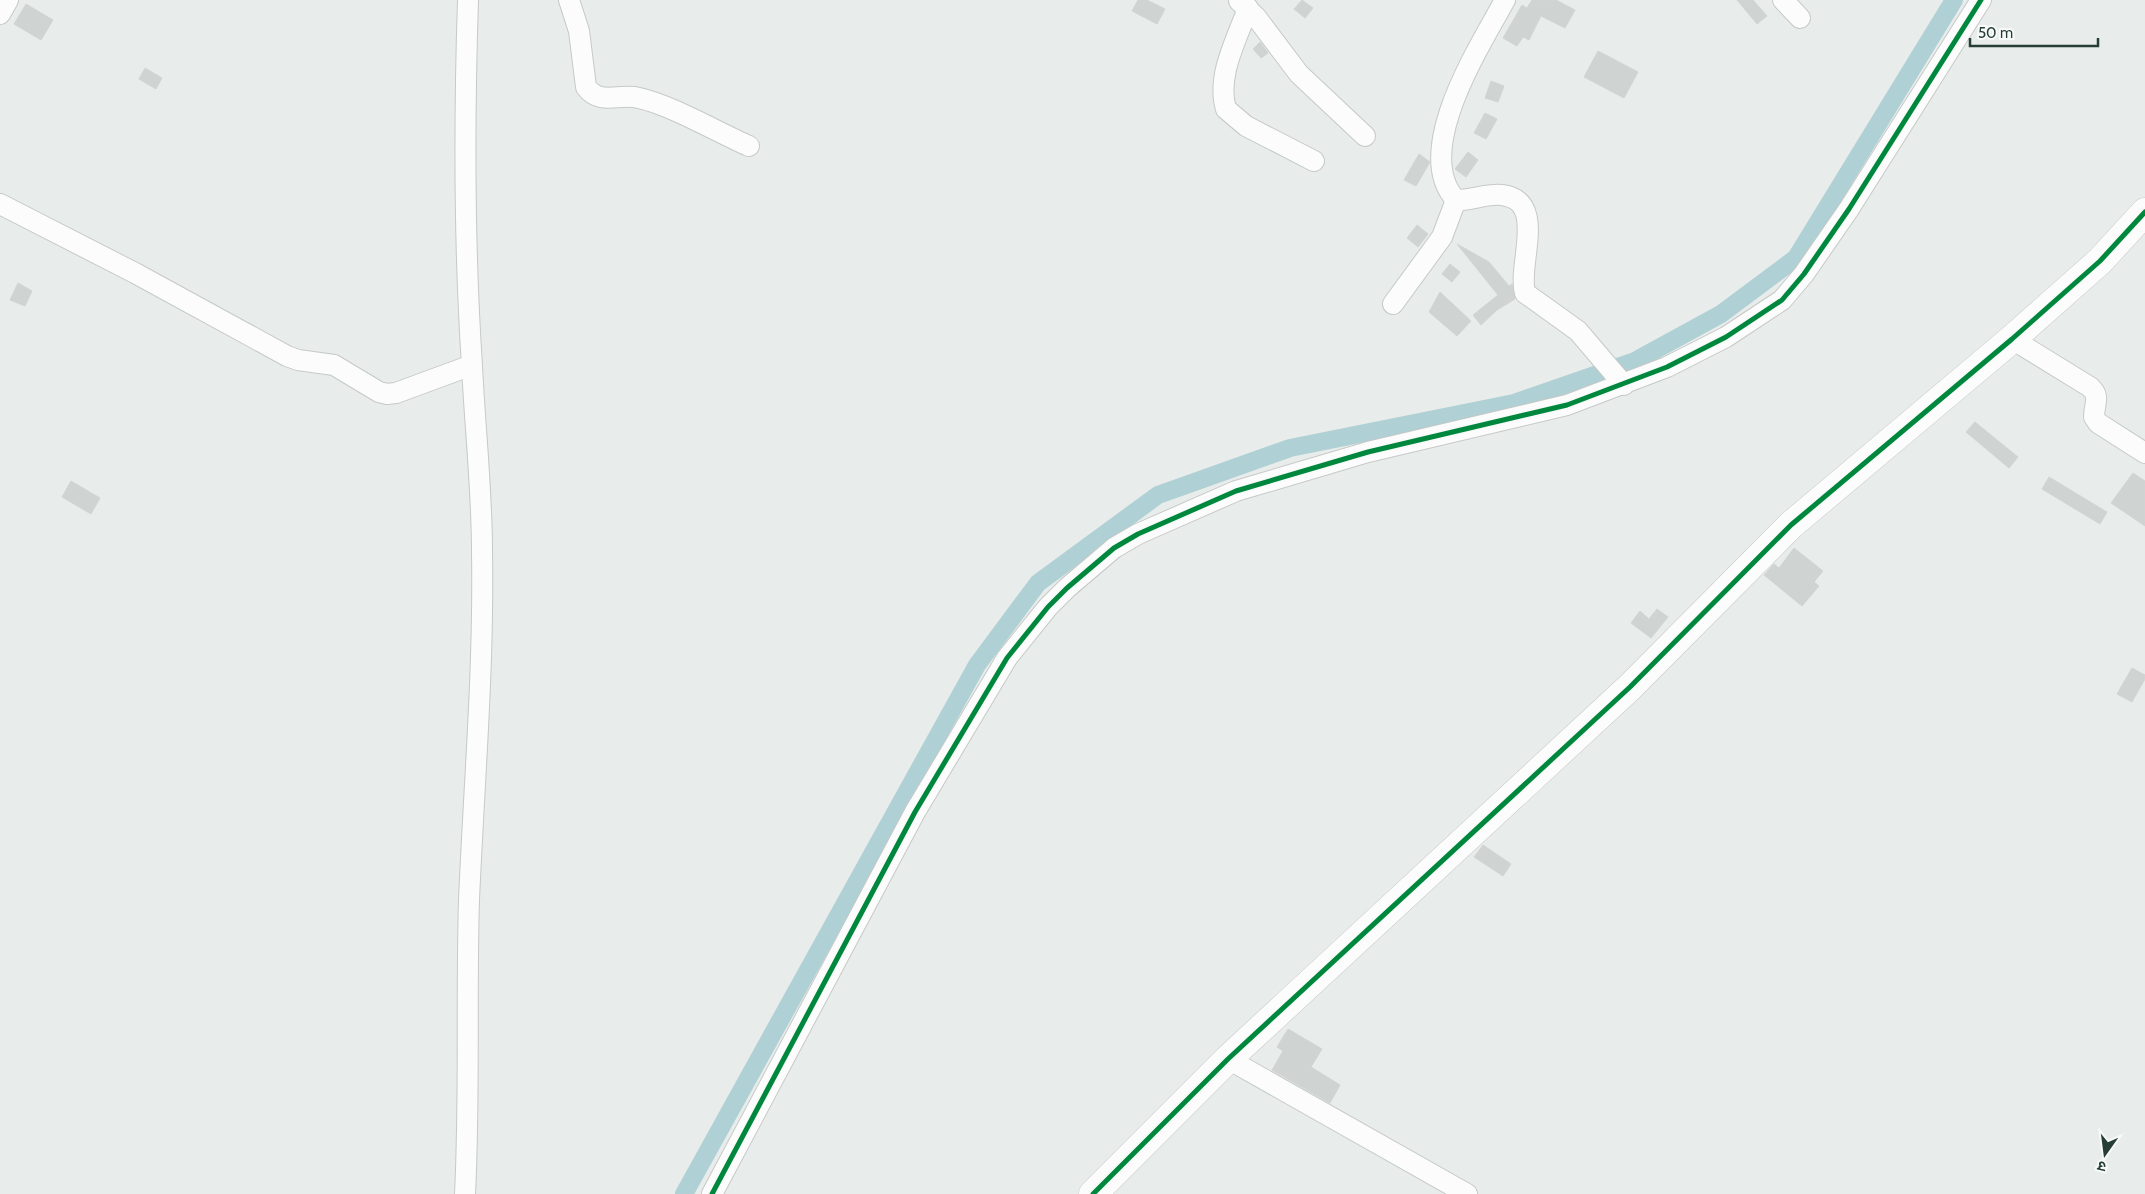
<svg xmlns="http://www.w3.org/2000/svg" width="2145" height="1194" font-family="Cabin,'Noto Sans Devanagari',sans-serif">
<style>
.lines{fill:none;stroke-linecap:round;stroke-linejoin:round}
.canal{stroke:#afd0d4;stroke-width:18}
.building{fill:#cfd3d1;stroke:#d1d5d3}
.street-casing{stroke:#c5c9c7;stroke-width:22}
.secondary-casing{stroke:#c5cac8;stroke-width:29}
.street{stroke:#fcfcfc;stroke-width:20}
.secondary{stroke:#fcfcfc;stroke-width:28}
.cycleway-casing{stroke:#f7faf8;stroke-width:8}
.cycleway{stroke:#00873e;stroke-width:5}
</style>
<rect width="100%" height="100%" fill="#e8ecea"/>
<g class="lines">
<path class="canal" d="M684 1194 977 665 1038 583 1158 495 1290 448 1514 403 1635 361 1721 314 1796 258 1954 0"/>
</g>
<path class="building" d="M1138 0H1147L1165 9 1157 24 1132 11Z
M1302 0 1313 8 1305 18 1294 9Z
M1532 0H1556L1575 10 1565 28 1541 16 1529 40 1523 37 1517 46 1503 38 1522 5 1527 8Z
M1737 0H1753L1767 16 1757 24Z
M26 4 53 20 41 40 14 24Z
M1260 42 1268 53 1261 58 1253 49Z
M1598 51 1638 72 1624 98 1584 77Z
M145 68 162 78 156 89 139 79Z
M1491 81 1504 86 1498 102 1485 98Z
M1485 113 1497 119 1486 139 1474 133Z
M1468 152 1478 160 1466 177 1455 169Z
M1419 154 1430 162 1416 186 1404 180Z
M1417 225 1428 234 1418 247 1407 238Z
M1457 244 1489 262 1509 286 1512 284 1515 299 1497 310 1481 325 1473 315 1498 295Z
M1450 264 1460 272 1452 282 1442 274Z
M18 283 32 291 25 306 10 300Z
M1440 292 1471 321 1457 336 1429 312Z
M1975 422 2018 457 2009 468 1966 432Z
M2133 473 2145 481V526L2111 503Z
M2049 477 2107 512 2100 524 2042 489Z
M71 481 100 498 91 514 62 497Z
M1794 548 1823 571 1814 582 1819 586 1802 606 1764 575 1774 564 1779 568Z
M1657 609 1668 617 1651 638 1631 623 1640 611 1649 619Z
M2132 668 2145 675V679L2132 702 2117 694Z
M1483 845 1511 864 1503 876 1474 857Z
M1288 1029 1322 1049 1311 1067 1340 1085 1330 1103 1272 1070 1283 1051 1277 1047Z"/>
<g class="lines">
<g class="street-casing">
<path id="street" d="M569 0 579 31 586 87C600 106 619 93 639 98 671 105 717 132 749 146
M1505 0C1480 46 1411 152 1456 200 1471 201 1487 193 1502 195 1548 201 1517 264 1525 293L1578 331 1624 385
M1783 0 1800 18
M1239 1 1256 17 1299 74 1365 136
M1248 8C1237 39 1216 76 1226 109L1246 126 1314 161
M0 14 8 0
M0 204 135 273 287 356 298 360 334 365 379 392 387 394 396 393 472 365
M1393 304 1442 237 1456 200
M2012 339 2090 387C2101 397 2094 403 2094 417L2098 423 2145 453
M1228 1059 1467 1194
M465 1194C470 1096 466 998 469 900 474 784 484 668 482 552 482 490 475 428 472 366 464 244 464 122 468 0
M712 1194 915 812 1007 658 1048 607 1067 588 1114 548 1138 534 1236 491 1368 452 1567 405 1667 367 1726 337 1782 300 1804 274 1849 209 1981 0"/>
</g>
<g class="secondary-casing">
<path id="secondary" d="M1093 1194 1228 1059 1630 687 1791 525 2012 339 2100 261 2145 212"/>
</g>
<use href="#street" class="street"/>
<use href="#secondary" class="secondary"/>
<g class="cycleway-casing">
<path id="cycleway" d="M712 1194 915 812 1007 658 1048 607 1067 588 1114 548 1138 534 1236 491 1368 452 1567 405 1667 367 1726 337 1782 300 1804 274 1849 209 1981 0
M1093 1194 1228 1059 1630 687 1791 525 2012 339 2100 261 2145 212"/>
</g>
<use href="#cycleway" class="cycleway"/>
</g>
<g transform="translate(2105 1154) rotate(194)" stroke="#f7faf8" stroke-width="4" paint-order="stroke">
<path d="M0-4L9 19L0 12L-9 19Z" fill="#273e37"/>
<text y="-8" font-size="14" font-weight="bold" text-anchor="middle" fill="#273e37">उ</text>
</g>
<path d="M1970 38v8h128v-8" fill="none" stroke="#273e37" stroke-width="2.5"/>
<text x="1978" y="38" font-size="15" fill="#273e37" stroke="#f7faf8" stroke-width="4" paint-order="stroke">50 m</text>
</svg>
